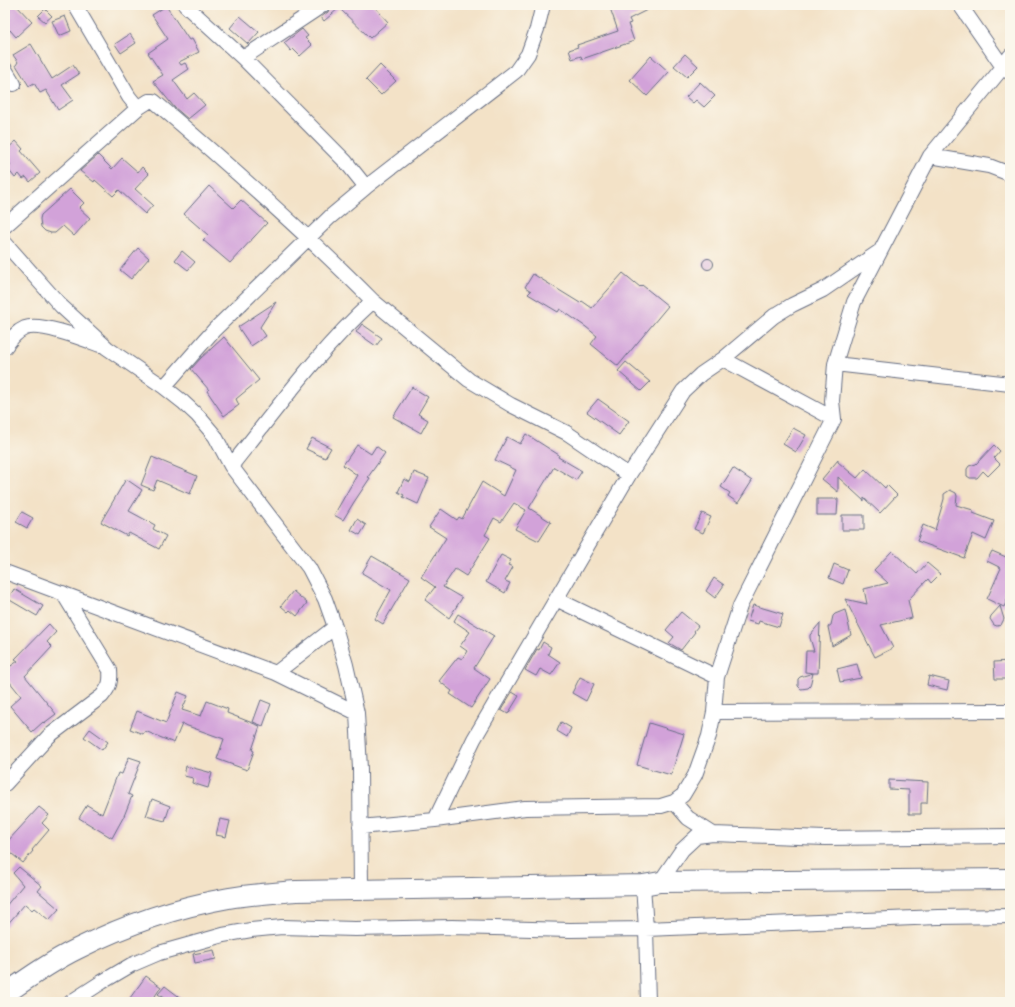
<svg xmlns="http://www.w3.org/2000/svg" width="1015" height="1007" font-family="Alegreya,serif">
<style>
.building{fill:#d2a2d9}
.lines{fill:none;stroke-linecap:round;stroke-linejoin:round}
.street-casing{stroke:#676e83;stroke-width:16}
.secondary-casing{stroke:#676e83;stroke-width:22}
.street{stroke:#fff;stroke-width:14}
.secondary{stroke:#fff;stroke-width:20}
</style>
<rect width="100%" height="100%" fill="#fbf7ec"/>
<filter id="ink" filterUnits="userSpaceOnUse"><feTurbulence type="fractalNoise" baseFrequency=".025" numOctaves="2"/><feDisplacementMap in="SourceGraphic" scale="8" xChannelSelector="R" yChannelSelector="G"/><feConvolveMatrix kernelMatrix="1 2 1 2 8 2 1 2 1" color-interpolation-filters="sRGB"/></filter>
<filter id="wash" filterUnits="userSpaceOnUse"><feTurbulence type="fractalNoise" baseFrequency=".012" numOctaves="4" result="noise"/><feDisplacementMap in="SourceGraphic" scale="16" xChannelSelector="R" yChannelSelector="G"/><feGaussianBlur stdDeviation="0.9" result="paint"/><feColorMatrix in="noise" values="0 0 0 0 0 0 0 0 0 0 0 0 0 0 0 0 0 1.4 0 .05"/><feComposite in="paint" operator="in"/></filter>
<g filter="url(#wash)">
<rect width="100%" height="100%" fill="#f3e2c7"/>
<g id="blocks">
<path class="building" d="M5 5H16L32 22 16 37 10 30 5 35Z
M331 5H373L388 22 370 38 339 8 324 21 321 17 328 12Z
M609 5H657L629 19 631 23 628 24 634 41 582 59 581 56 572 59 569 50 578 47 577 45 618 31Z
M166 6 189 40 192 39 199 52 179 62 181 65 185 63 189 69 173 80 187 99 194 93 205 105 188 119 174 107 153 81 163 75 148 53 168 39 152 15Z
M45 9 52 16 45 22 38 16Z
M65 16 71 31 59 36 52 21Z
M240 16 259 32 248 44 230 28Z
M302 29 308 36 305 38 312 45 300 56 293 49 291 51 284 43Z
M130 34 136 43 121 53 115 44Z
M31 44 52 79 73 65 79 74 62 85 73 100 58 110 46 90 40 93 34 83 29 86 16 65 18 62 13 55Z
M685 54 698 66 687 77 674 66Z
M651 56 669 72 647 96 630 80Z
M380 65 396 81 381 95 366 80Z
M700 82 715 96 704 107 696 100 693 103 686 97Z
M16 141 23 149 21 151 40 173 30 182 26 177 23 179 19 174 15 178 7 168 11 165 5 158V151Z
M98 155 112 169 122 158 138 172 142 167 149 174 135 189 153 205 145 214 119 190 113 196 95 180 94 182 80 171Z
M209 186 233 208 241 200 267 223 230 263 203 240 208 235 184 214Z
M70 189 84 203 79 208 90 218 74 236 63 226 55 233H51L45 231 41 227 40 219 41 215Z
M138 248 149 258 131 279 120 270Z
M182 251 195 262 188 270 175 260Z
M702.5 264a5.5 5.5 0 1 1 11 0a5.5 5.5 0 1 1-11 0Z
M623 273 640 287 642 285 668 306 618 366 591 344 597 336 586 327 560 309 558 312 528 294 531 291 525 287 533 274 580 303 582 301 592 308Z
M276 302 260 327 266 336 251 346 238 327Z
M362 324 382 338 376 346 356 332Z
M224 337 259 380 236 399 239 405 224 416 207 391 209 390 191 369 201 358Z
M626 362 650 382 641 391 618 371Z
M412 387 428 397 418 414 428 420 421 433 393 417Z
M598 399 629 421 619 435 587 412Z
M793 428 806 435 796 452 783 444Z
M526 434 559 455 558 457 582 471 576 480 554 467 529 508 551 522 539 541 515 529 526 510 514 503 501 522 494 518 485 535 490 538 466 576 455 569 443 587 462 598 449 618 425 600 435 587 421 577 446 538 429 527 441 509 457 520 459 517 462 519 482 482 504 496 516 470 495 460 507 437 520 444Z
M312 438 331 448 325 458 306 449Z
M357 445 371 454 376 446 385 453 368 477 370 478 354 502 343 520 334 515 357 475 343 465Z
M994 445 1000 451 994 458 1000 464 988 476 983 471 977 478H970L967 476V469L969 466 976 464Z
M152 457 197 476 190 494 157 480 153 490 141 485Z
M838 460V462L857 478 865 469 885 488 887 485 897 495 880 513 864 498V501L838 477V492L822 479Z
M733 468 752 481 738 503 728 496 730 493 721 487Z
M414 472 429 478 418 504 403 497 404 495 398 492 404 479 410 482Z
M126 479 142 490 129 511 155 525 153 529 166 536 159 549 129 533 127 536 101 522Z
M950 490 956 493 957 496 956 505 973 510V513L994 521 986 540 973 534 964 558 917 541 923 525 935 530 944 499V494Z
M817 499H838L837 515H817Z
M22 512 33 518 27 528 16 522Z
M702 513 711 517 703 533 694 529Z
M842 515H864V530H842Z
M357 519 366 525 360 535 351 530Z
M1010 549V593L1004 607 987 599 1001 568 987 561 992 551 1006 557Z
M892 551 917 574 927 563 940 574 931 583 928 579 908 600 912 618 881 625 893 648 875 657 845 599 867 604 864 589 888 583 874 570Z
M501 555 511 560 508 565 513 567 505 581 510 583 505 593 486 582Z
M372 556 410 578 383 624 375 619 391 590 362 573Z
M834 564 848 570 843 584 829 578Z
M714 578 724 585 715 598 706 591Z
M14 589 43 606 37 616 8 599Z
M293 591 307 603 297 616 290 610 288 612 281 606Z
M753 605 783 614 779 627 759 621 758 624 748 621Z
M1000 606 1004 619 1001 625 997 626 994 625 990 619 991 616Z
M845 610 851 635 832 646 828 627 831 625 833 616 835 614Z
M681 612 698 626 694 631 695 632 681 650 669 643 674 637 666 630Z
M458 614 494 636 474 668 490 679 471 708 450 694 452 691 439 681 458 657 462 659 467 651 460 646 470 632 454 621Z
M820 623 818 673H813L810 686 808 688 801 689 798 686V679L800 677 813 673 805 672 806 651H814L810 638V635Z
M49 624 56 632 47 642 52 647 25 676 56 714 44 723 43 722 32 732 10 706 21 696 5 676V670L18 661 15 659Z
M543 642 551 647 548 654 560 662 551 675 540 669 536 676 525 670 537 649 539 650Z
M1010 661V679H995L994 662Z
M857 664 861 678 840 682 837 669Z
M929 676 949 681 947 690 927 685Z
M580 677 594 684 586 701 572 693Z
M178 692 188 696 182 710 201 716 207 701 228 709 227 713 260 726 252 750 254 751 247 770 217 759 224 739 182 724 174 743 145 731 143 734 130 729 137 711 166 723Z
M512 692 519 696 508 714 501 710Z
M261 700 271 704 263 726 253 722Z
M561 722 571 728 567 737 557 731Z
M649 723 684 734 671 775 637 765Z
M90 729 108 742 102 750 84 737Z
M129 757 141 761 128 794 132 796 124 816 112 838 79 818 87 805 102 814 118 773 122 774Z
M186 766 212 773 208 788 192 783 193 778 184 776Z
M889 780 928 782 927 803H921V814H909V790L889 789Z
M152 799 170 806 165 821 146 816Z
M39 807 49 815 42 823 49 830 32 850 33 851 23 863 6 849 10 845 7 842Z
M220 819 230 821 226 837 216 835Z
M19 867 42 886 38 891 59 909 49 920 34 908 32 910 25 904 5 927V907L23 885 13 873Z
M214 950 216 959 195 963 193 954Z
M146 976 161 987 151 1002H127Z
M165 986 186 1002H169L158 994Z"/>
</g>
</g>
<g filter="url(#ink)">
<use href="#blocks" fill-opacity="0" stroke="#676e83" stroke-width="1"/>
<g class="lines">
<g class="street-casing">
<path id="street" d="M185 5 243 58 346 162 366 187
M960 5 1003 67 1009 72
M243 58 323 5
M5 69 14 84
M138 108 149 101H154C229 165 304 231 373 301 319 350 276 410 231 466
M930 156 989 166 1010 174
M5 226 138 108 129 97 75 5
M5 243 61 306 107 348 164 387 183 402 198 416 215 436 231 466 309 568 325 599 335 627 346 665 357 713 360 769 361 890
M373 301 469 380 511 405 567 433 629 475
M5 347C11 339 16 332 25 328 41 322 84 339 100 345
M723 359 774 316 792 305 823 290 880 251
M835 364 1010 384
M164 387 214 330 330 217 366 187 516 71 528 54 537 29 543 5
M5 572 276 673 357 713
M556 599 717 677
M276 673 335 627
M714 712 1010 711
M5 784 49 736 102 696C110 686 111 682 110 670L63 593
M674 802 688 818 713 834
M435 820 474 739 629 475 683 391 701 374 723 359 834 419
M360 827 435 820 525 808 661 806 674 802 683 795 695 775 709 736 714 712 717 677 740 606 834 419 832 401 835 364 854 302 930 156 1003 67 1010 56
M660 882 682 850 697 836 713 834 825 838 1010 836
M643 885 646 929 648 1002
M71 1002 102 982 131 965 159 953 223 935 251 930 282 927 355 929 452 927 570 930 646 929 938 917 1010 916"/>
</g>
<g class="secondary-casing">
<path id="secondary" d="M5 994C28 978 52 961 77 949 125 925 177 907 229 898 251 894 274 893 296 891L643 885 660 882 1010 879"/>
</g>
<use href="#street" class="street"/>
<use href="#secondary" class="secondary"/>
</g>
</g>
<rect width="1015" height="1007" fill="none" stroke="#fbf7ec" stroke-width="20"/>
</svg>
